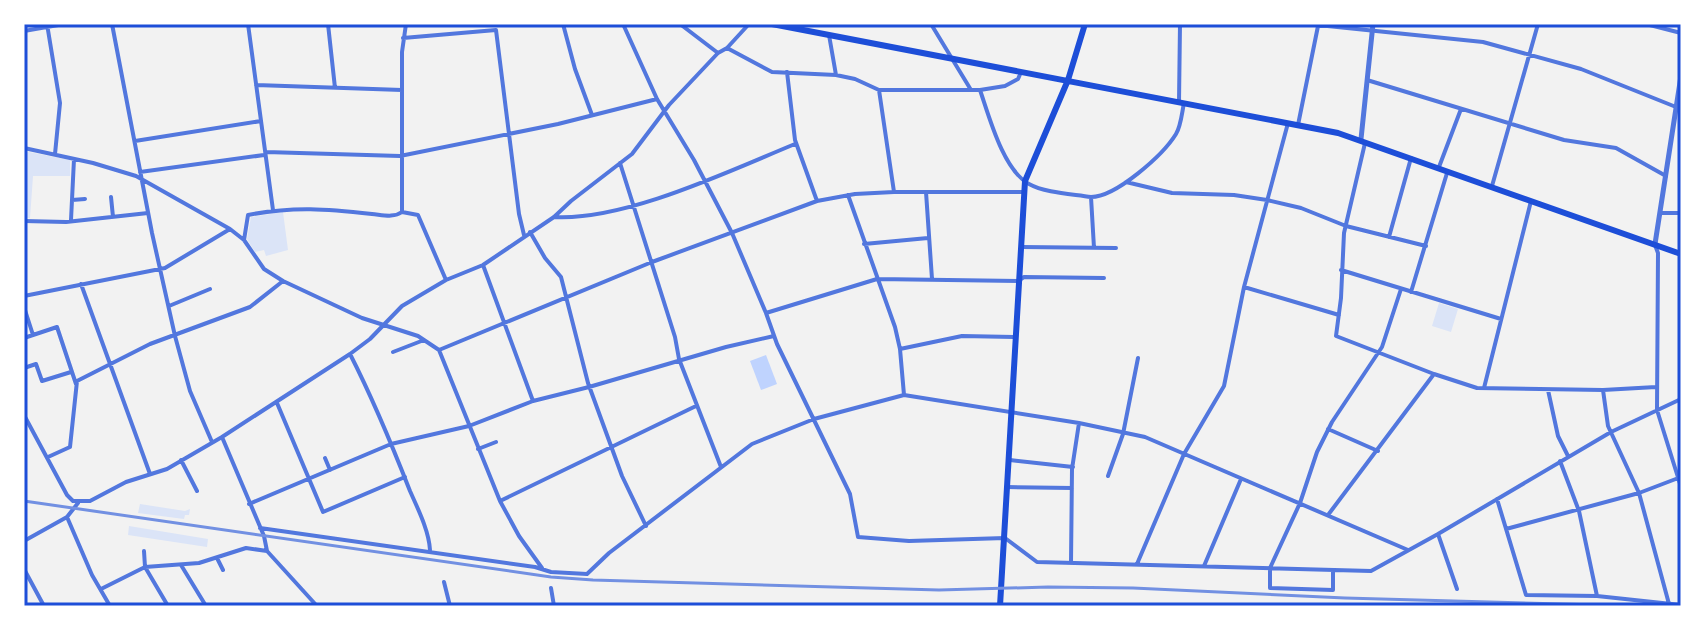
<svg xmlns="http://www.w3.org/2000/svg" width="1705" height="630" font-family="Literata,serif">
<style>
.green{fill:#dbe4f7}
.water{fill:#bfd3fe}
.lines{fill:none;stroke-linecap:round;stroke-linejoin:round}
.minor{stroke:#5277de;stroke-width:4}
.tertiary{stroke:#5277de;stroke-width:5}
.secondary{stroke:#1d4ed8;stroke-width:6}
.rail{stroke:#7290e2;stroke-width:3}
.neatline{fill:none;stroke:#1d4ed8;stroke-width:3}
</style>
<rect width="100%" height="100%" fill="#f2f2f2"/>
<path class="green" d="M24 151 70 160V176H33L30 218H24Z
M283 212 288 250 266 256 264 250 255 252 247 239 251 217Z
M1439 303 1458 309 1451 332 1432 326Z
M140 504 185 511 190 509 189 515H185L184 519 138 513Z
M129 526 208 539 207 547 128 535Z"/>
<path class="water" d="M766 355 777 384 761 390 750 361Z"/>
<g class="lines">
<path class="minor" d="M47 24 60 103 55 154
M112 24 152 233 175 336 190 391 212 442
M248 24 273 210
M328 24 335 88
M563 24 575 69 592 115
M623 24 657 99 694 160 732 233 766 313 777 344 850 494 858 537 909 541 1005 538 1037 562 1371 571 1438 534 1611 432 1681 399
M680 24 718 53
M931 24 971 90
M1308 24 1483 42 1581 69 1681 109
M1646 24 1681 33
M24 31 64 24
M829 35 836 75
M403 38 496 30 519 214 524 235
M727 48 772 72 836 75 855 79 879 90H980L1005 86 1018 79 1021 72
M787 72 795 140 817 201
M1367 80 1564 140 1616 148 1666 176
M256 85 402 90
M879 90 894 192
M980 90C989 116 1003 170 1029 184 1045 193 1073 194 1091 197 1116 197 1163 155 1176 134 1181 126 1182 112 1184 103
M1179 102 1180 24
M1298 125 1318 26
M135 141 261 121
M1365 143 1344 233 1341 298 1336 336 1434 374 1477 388 1603 390 1656 387
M24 148 93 163 136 176 230 229 244 240 264 269 283 281 362 318 418 336 439 350 500 501 519 536 542 568
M266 152 400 156 558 124 657 99
M620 163 675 337 679 359 721 467
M1439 167 1461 109
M140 172 264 155
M1126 182 1172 193 1234 195 1267 200 1301 208 1346 226 1426 246
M1492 186 1538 24
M926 192 932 279
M848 195 895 327 900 349 904 395
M111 197 113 217
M1091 197 1094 248
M72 200 85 199
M402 212V52L406 24
M1660 213H1681
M554 217C625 221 729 171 795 144
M71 220 74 159
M24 221 66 222 148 213
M530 232 545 258 561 277 588 383 622 476 646 526
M1389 237 1411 158
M244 240 248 215C294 206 327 209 372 214 383 215 394 218 402 212L418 215 446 280
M864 244 928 238
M1655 245 1658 253 1657 410 1681 487
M1022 247 1116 248
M483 265 533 401
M1341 270 1501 319
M81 284 150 474
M1244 287 1339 315
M1411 292 1447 173
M24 296 165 268 230 229
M169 306 210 289
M24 307 33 335
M766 313 877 279 1018 281 1024 277 1104 278
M24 338 57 327 76 384
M900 349 962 336 1014 337
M439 350 652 262 817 201 855 194 894 192H1024
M393 352 424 340
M350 354C373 399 392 445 410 491 418 509 429 531 430 550
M24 368 36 364 42 381 71 372
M1484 388 1531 201
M1548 390 1558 436 1568 456
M1603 390 1608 426 1639 493 1669 604
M277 403 323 512 405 477
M24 415 67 495 73 501H90L126 482 167 469 222 437 350 354 370 339 402 306 446 280 483 265 554 217 571 201 632 154 669 105 718 53 727 48 749 24
M1328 429 1378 451
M222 437 264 536 267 551 317 606
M478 449 496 442
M48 457 70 447 77 381 150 344 250 307 283 281
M325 458 330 470
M181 460 197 491
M1010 460 1073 467
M1560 461 1579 511 1597 596
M1108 476 1123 434 1138 358
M1007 487 1072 488
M1497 499 1526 595 1597 596 1681 605
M500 501 696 406
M249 504 391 444 469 426 533 401 589 387 726 347 774 336
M1328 515 1434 374
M67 517 92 575 110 606
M260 528 535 567 551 572 587 574 609 553 752 444 814 419 904 395 1079 423 1145 437 1408 550
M1506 529 1639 493 1681 477
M1438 534 1457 589
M24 541 67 517 78 503
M144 551 145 567 168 606
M217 558 223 570
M1071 563 1072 469 1079 423
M1137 564 1184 454 1224 386 1244 287 1288 123
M181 565 206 606
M1204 566 1241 479
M24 569 44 606
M1333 570V590L1270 588V568L1300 503 1317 452 1332 422 1382 347 1401 289
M444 582 450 606
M551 588 554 606
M101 589 145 567 199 563 246 548 267 551
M970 606H1006"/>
<path class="tertiary" d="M1361 139 1373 24
M1655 244 1681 76"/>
<path class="secondary" d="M772 24 1338 133 1681 254
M1000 606 1025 181 1068 80 1085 24"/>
<path class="rail" d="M24 501 551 577 593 580 939 590 1048 587 1133 588 1345 598 1635 606"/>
</g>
<rect width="1705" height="630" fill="none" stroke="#ffffff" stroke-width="52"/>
<rect x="26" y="26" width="1653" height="578" class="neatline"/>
</svg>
